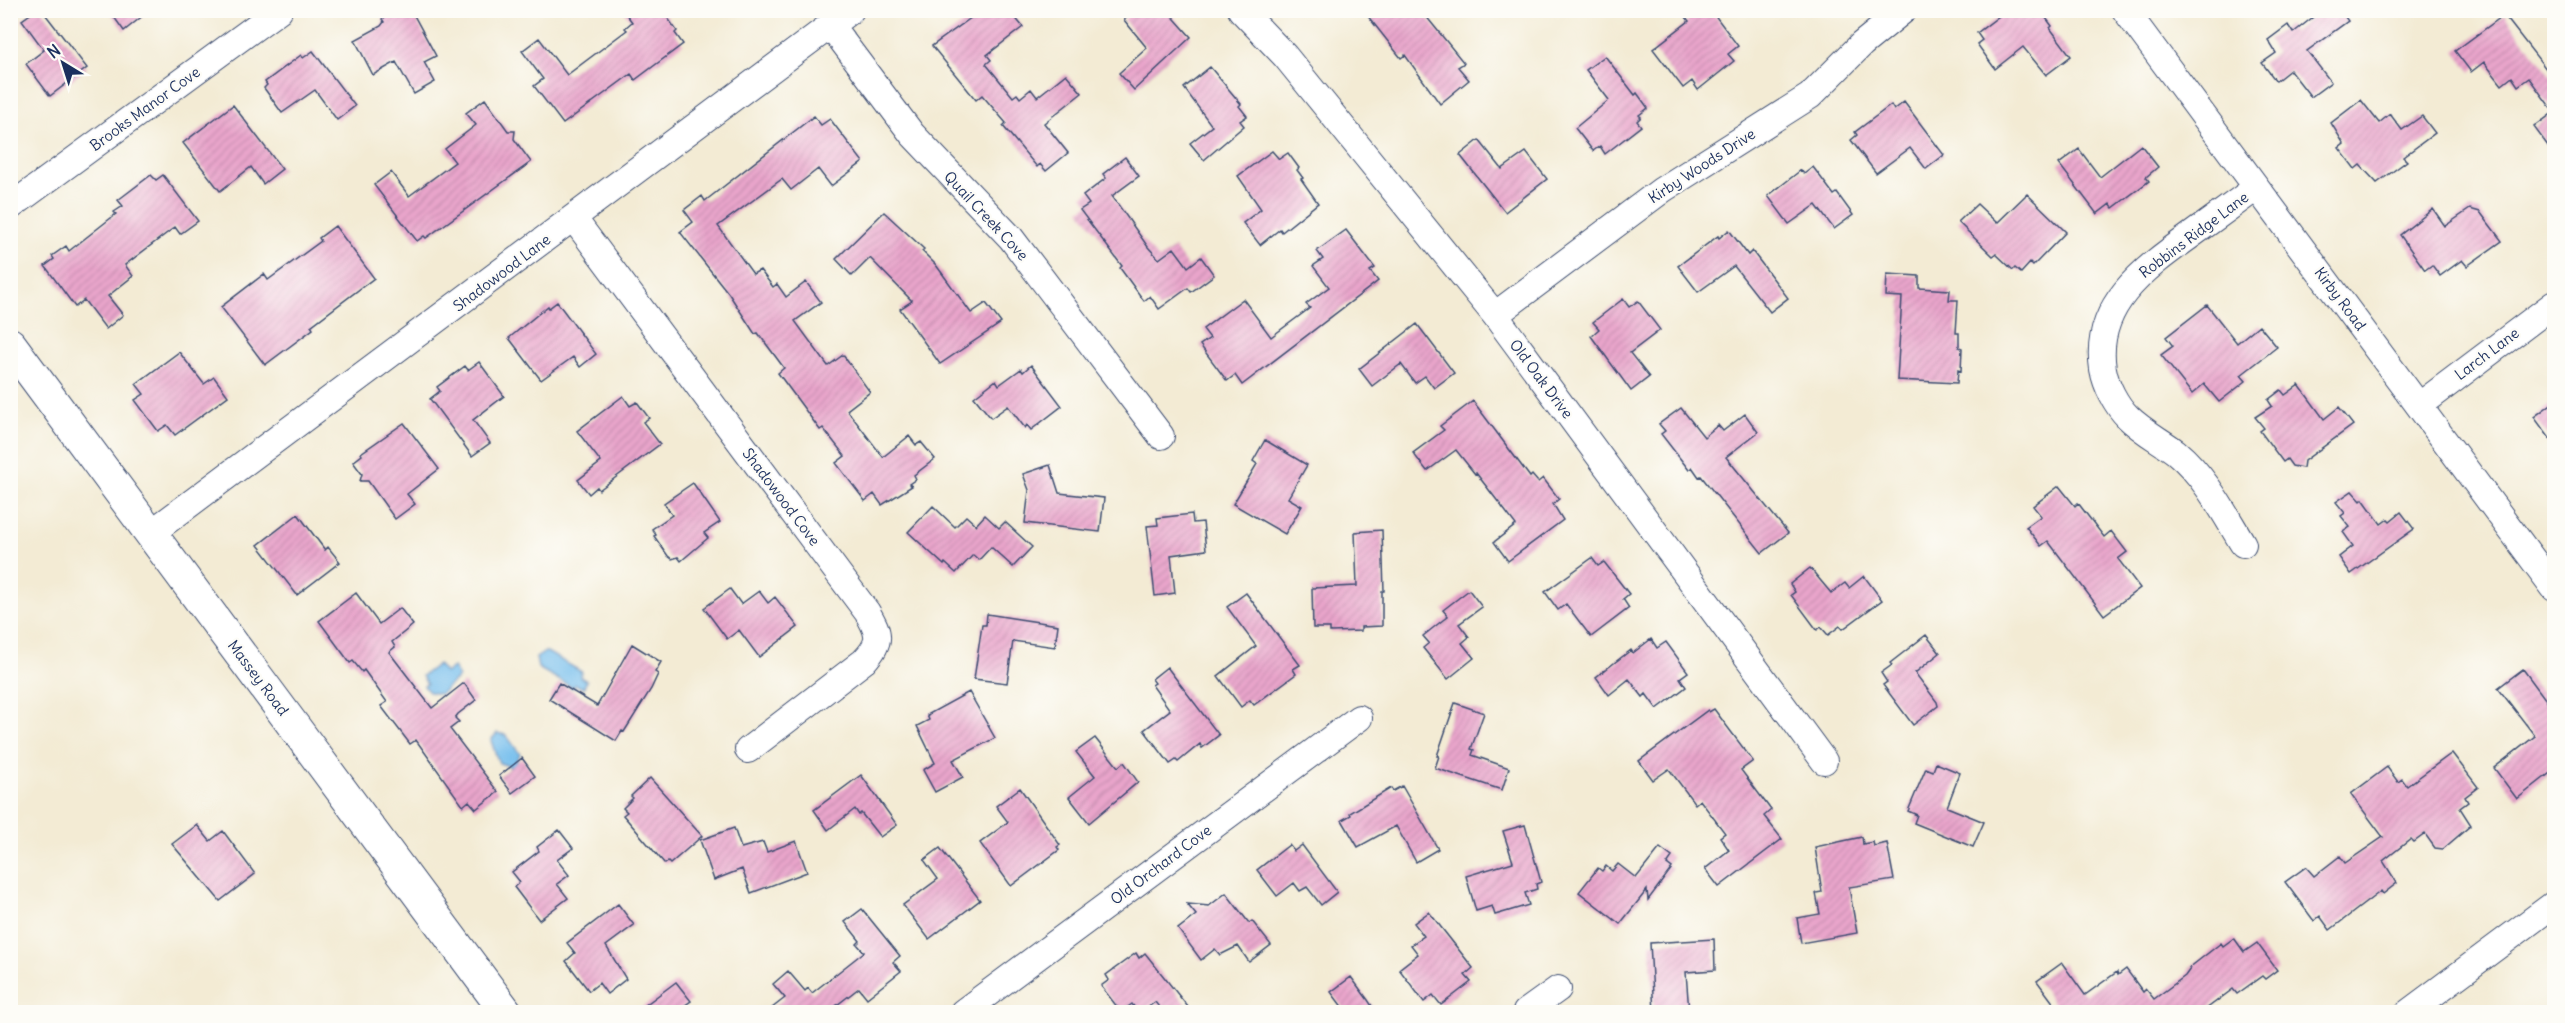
<svg xmlns="http://www.w3.org/2000/svg" width="2565" height="1023" font-family="Delius,sans-serif">
<style>
.water{fill:#74beed;stroke:#4876a6;stroke-width:1.5}
.building{fill:url(#building-hatch)}
.lines{fill:none;stroke-linecap:round;stroke-linejoin:round}
.minor-casing{stroke:#3b4b70;stroke-width:28}
.tertiary-casing{stroke:#3b4b70;stroke-width:34}
.minor{stroke:#fff;stroke-width:26}
.tertiary{stroke:#fff;stroke-width:32}
.labels{text-anchor:middle;stroke-width:4.5;stroke-linejoin:round;paint-order:stroke}
.street-label{font-size:15px;fill:#1b2f5e;stroke:#fdfcf7}
</style>
<defs>
<pattern id="building-hatch" width="6" height="6" patternUnits="userSpaceOnUse" patternTransform="scale(1.5)"><rect width="6" height="6" fill="#e9a5cb"/><path d="M-1 1l2-2M0 6l6-6M5 7l2-2" fill="none" stroke="#c78eb1"/></pattern>
</defs>
<rect width="100%" height="100%" fill="#fdfcf7"/>
<filter id="ink" filterUnits="userSpaceOnUse"><feTurbulence type="fractalNoise" baseFrequency=".0167" numOctaves="2"/><feDisplacementMap in="SourceGraphic" scale="12" xChannelSelector="R" yChannelSelector="G"/><feConvolveMatrix kernelMatrix="1 2 1 2 8 2 1 2 1" color-interpolation-filters="sRGB"/></filter>
<filter id="wash" filterUnits="userSpaceOnUse"><feTurbulence type="fractalNoise" baseFrequency=".008" numOctaves="4" result="noise"/><feDisplacementMap in="SourceGraphic" scale="24" xChannelSelector="R" yChannelSelector="G"/><feGaussianBlur stdDeviation="1.35" result="paint"/><feColorMatrix in="noise" values="0 0 0 0 0 0 0 0 0 0 0 0 0 0 0 0 0 1.4 0 .05"/><feComposite in="paint" operator="in"/></filter>
<g filter="url(#wash)">
<rect width="100%" height="100%" fill="#f3ebd4"/>
<path class="water" d="M545 652H547L582 672 580 677 587 681 583 688 575 684 573 688 538 668 536 658Z
M438 664 445 673 453 667 459 677 440 694 429 692 424 686 427 684 422 676Z
M497 733 506 735 520 754 516 761 519 767 512 771 509 766 499 763C498 760 491 742 491 740Z"/>
<g id="blocks">
<path class="building" d="M36 10H42L87 68 50 96 26 64 44 50 22 20Z
M109 10H150L124 31Z
M398 10H411L436 56 424 62 435 82 414 94 396 62 373 75 355 40 381 26 384 22 382 19Z
M623 10H662L677 31 675 33 683 44 635 80 631 74 563 124 534 86 543 79 522 51 539 38 567 75 627 30 625 28 632 22Z
M982 10H1009L1023 27 987 55 991 60 986 64 1013 97 1017 94 1020 98 1031 89 1037 97 1066 74 1082 93 1044 123 1068 153 1046 171 1040 164 1037 167 1003 126 1006 123 982 95 976 100 932 46Z
M1134 10H1167L1191 37 1134 90 1119 73 1147 48 1124 20Z
M1363 10H1421L1464 63 1458 67 1469 80 1440 104 1405 55 1401 58Z
M1681 10H1711L1738 46 1728 54 1734 61 1698 90 1692 81 1683 88 1653 49 1689 21Z
M2007 10H2040L2052 26 2050 28 2071 56 2046 75 2023 47 1995 69 1977 44 1982 40 1977 33Z
M2322 10H2340L2348 21 2307 51 2331 82 2311 97 2290 70 2276 81 2262 63 2276 53 2268 40 2288 25 2293 33Z
M2504 15 2554 79V154L2534 127 2554 112 2529 78 2518 86 2512 77 2502 85 2484 62 2471 72 2455 51Z
M313 51 355 106 337 120 315 90 282 113 264 88 267 85 265 82 301 55 303 58Z
M1605 56 1635 95 1637 93 1648 108 1639 115 1641 117 1637 121 1641 126 1605 154 1600 146 1593 151 1575 128 1609 100 1586 70Z
M1210 67 1241 104 1239 106 1247 116 1240 121 1244 126 1204 160 1190 143 1212 126 1184 88Z
M485 99 508 131H515L514 139 531 162 426 238 424 236 417 241 374 185 391 172 409 196 455 162 445 149 476 125 466 113Z
M2361 100 2379 123 2390 114 2402 130 2422 116 2435 133 2403 157 2407 161 2377 183 2360 165 2355 169 2339 148 2344 144 2331 123Z
M1904 102 1944 155 1926 169 1910 148 1876 173 1851 140 1857 135 1855 132 1891 105 1894 110Z
M233 105 282 169 263 184 251 167 220 191 183 143Z
M814 116 821 125 830 119 863 162 831 186 818 169 791 190 782 179 718 226 753 274 760 270 773 287 777 284 786 297 806 282 821 302 795 321 828 366 843 355 870 392 847 410 883 457 909 436 916 445 921 442 935 459 914 475 916 479 909 484 912 486 882 505 874 494 865 501 836 463 845 456 823 428 820 430 778 373 784 368 758 333 755 334 729 294 680 232 693 222 684 210 702 196 705 201Z
M1479 140 1502 169 1526 152 1547 179 1505 212 1460 155Z
M2141 145 2158 167 2146 177 2149 181 2113 208 2110 204 2097 214 2059 164 2079 149 2100 177Z
M1272 151 1279 159 1288 153 1299 168 1297 170 1303 178 1301 179 1318 203 1282 232 1280 229 1260 245 1243 223 1261 209 1238 176Z
M1125 157 1139 176 1112 196 1148 247 1159 259 1174 248 1188 267 1201 257 1214 275 1191 292 1188 288 1159 309 1150 296 1144 301 1120 268 1122 266 1080 210 1089 204 1083 196 1106 178 1103 174Z
M1813 167 1834 195 1837 193 1853 215 1834 229 1816 205 1789 224 1768 196 1801 170 1804 174Z
M151 175 156 180 163 175 198 221 180 234 175 227 125 265 133 276 108 296 123 315 106 329 84 300 75 307 45 266 54 259 52 256 66 246 69 251 116 214 114 212 123 206 118 200Z
M2027 194 2066 232 2033 266 2030 263 2021 273 2015 268 2013 270 1996 254 1993 256 1958 222 1977 204 1997 223Z
M2433 209 2445 226 2470 209 2480 212 2502 241 2467 266 2462 260 2440 276 2432 265 2425 270 2400 235Z
M884 212 924 249 922 251 936 265 971 313 986 303 1001 323 940 364 900 309 912 301 870 258 852 276 836 259Z
M335 226 374 278 311 326 313 329 265 365 221 307 264 274 268 280 321 241 319 238Z
M1346 230 1375 268 1370 271 1378 281 1242 385 1235 375 1227 381 1200 345 1210 338 1203 329 1243 299 1271 337 1310 308 1306 304 1329 287 1313 266 1323 259 1317 251Z
M1729 230 1748 255 1752 251 1788 298 1770 312 1734 266 1698 292 1678 266 1718 236 1719 238Z
M1887 274 1919 276V288L1950 290 1949 300H1958L1956 333H1959V347L1962 348 1961 371 1958 370 1957 383 1897 380 1902 297 1886 296Z
M1623 299 1629 307 1638 301 1660 330 1630 353 1649 377 1631 391 1591 336 1599 329 1593 322Z
M557 302 596 354 580 367 573 357 541 380 509 338 548 306 549 308Z
M2207 305 2237 343 2259 325 2277 347 2241 375 2246 381 2219 402 2204 384 2192 394 2161 355 2173 346 2166 337Z
M1417 324 1454 373 1434 388 1425 376 1415 383 1401 364 1372 386 1359 369Z
M179 352 204 384 214 377 228 396 175 435 167 425 158 431 135 400 144 394 136 384Z
M479 362 504 396 473 420 490 443 472 456 430 399 440 391 437 387 465 366 468 370Z
M1031 365 1062 406 1031 430 1027 425 1025 428 1008 406 991 418 974 397 996 380 999 385 1021 369 1023 372Z
M2299 385 2324 419 2339 407 2353 425 2304 461 2303 468 2292 466 2287 459 2283 462 2260 431 2264 428 2255 417 2272 406 2268 400 2281 390 2285 395Z
M623 396 630 406 637 402 649 418 643 422 660 444 599 490 597 487 589 494 578 480 601 462 577 431Z
M1473 401 1530 477 1532 475 1538 482 1543 478 1559 499 1553 504 1563 520 1508 561 1494 542 1516 525 1476 473 1475 474 1456 450 1427 471 1413 453 1444 430 1440 426Z
M2554 402V444L2534 417Z
M1681 408 1704 437 1718 425 1723 431 1745 414 1758 432 1726 457 1788 533 1762 553 1701 476 1699 477 1692 467 1689 470 1661 434 1665 431 1659 424Z
M404 423 439 469 407 494 415 504 395 519 368 481H360L362 474 353 462 362 455 361 453Z
M1265 440 1307 465 1288 498 1302 506 1285 534 1233 504 1257 464 1253 461Z
M1050 465 1059 493 1104 498 1100 532 1025 523 1029 490 1023 474Z
M693 483 720 522 704 533 708 538 681 561 678 557 672 559 668 556 654 536 656 535 652 529 672 515 664 503Z
M2059 486 2075 506 2078 503 2104 537 2111 531 2127 552 2118 559 2140 588 2104 615 2048 541 2041 546 2026 527 2041 516 2033 506Z
M2352 491 2361 501 2363 499 2381 524 2388 519 2390 521 2401 512 2414 529 2351 574 2339 557 2353 546 2343 532 2350 527 2341 516 2345 513 2336 502Z
M933 506 955 527 966 516 976 525 985 515 999 528 1005 522 1032 547 1013 567 991 547 979 560 973 555 956 573 945 563 944 565 908 532Z
M298 514 325 550 328 547 340 562 297 595 258 545Z
M1192 514 1193 523 1203 522 1206 550 1171 555 1175 593 1155 596 1147 526 1158 525 1157 518Z
M1382 530 1384 591H1382V626L1361 627V631L1330 632V628H1313L1312 588 1357 586 1355 532Z
M1592 558 1598 566 1604 562 1629 594 1623 599 1629 608 1591 637 1566 604 1558 610 1545 592Z
M1810 568 1831 593 1845 583 1849 588 1864 576 1882 600 1843 629 1840 626 1828 635 1821 627 1817 630 1791 595 1795 592 1790 584Z
M730 589 741 604 759 591 768 603 775 597 798 627 759 657 739 630 727 639 704 608Z
M1469 590 1482 607 1459 624 1469 637 1462 643 1474 658 1448 679 1423 648 1429 643 1423 636 1448 616 1443 610Z
M356 593 379 624 400 608 413 625 392 642 395 647 389 652 432 708 464 683 476 700 458 714 455 718 459 722 450 729 498 792 476 809 469 801 463 806 416 740 410 744 381 706 387 702 364 670 362 672 353 661 350 663 319 621Z
M1246 593 1300 665 1293 669 1296 674 1254 705 1250 700 1241 707 1218 676 1256 646 1227 607Z
M987 614 1058 625 1055 647 1013 641 1007 683 974 679 982 625H986Z
M1926 635 1940 653 1915 673 1937 702 1938 706 1913 725 1883 685 1887 682 1881 673 1892 665 1890 663Z
M1651 639 1657 648 1666 642 1688 672 1680 678 1686 687 1657 709 1646 694 1643 697 1629 679 1609 695 1596 677 1631 650 1633 653Z
M632 644 661 662 655 672 658 674 651 689 624 732 622 731 616 741 549 699 559 683 597 706Z
M1167 667 1219 735 1202 748 1200 744 1178 762 1176 760 1170 764 1144 730 1170 710 1152 685 1155 683 1152 679Z
M2523 669 2554 711V770L2517 799 2494 768 2535 736 2498 688Z
M969 692 995 738 953 760 963 777 935 792 923 770 935 763 917 726 929 720 927 715Z
M1455 703 1484 713 1471 749 1474 750 1472 755 1509 768 1502 790 1435 768 1439 756H1437Z
M1714 709 1753 761 1741 770 1771 810 1764 816 1782 839 1719 887 1705 869 1729 850 1720 837 1725 833 1700 800 1695 804 1669 769 1653 780 1639 761 1708 710 1709 712Z
M1095 738 1118 767 1124 762 1138 782 1089 823 1069 797 1095 776 1076 752Z
M2452 753 2478 787 2465 797 2468 802 2460 808 2471 825 2443 849 2435 848 2425 834 2414 842 2411 839 2383 861 2397 883 2383 894 2381 891 2330 930 2320 916 2314 921 2285 882 2306 867 2314 876 2340 856 2345 863 2383 837 2351 794 2387 767 2398 782 2402 779 2407 786Z
M522 758 535 776 512 793 499 776Z
M1936 763 1960 773 1947 807 1984 822 1973 847 1914 823 1917 815 1908 811 1926 768 1933 771Z
M861 775 897 825 880 837 861 813 859 815 855 809 828 830 814 810Z
M650 778 702 836 670 864 668 862 665 864 623 815 627 812 623 808 633 798 631 796Z
M1402 786 1438 849 1416 862 1396 826 1358 847 1342 820 1351 815 1350 813 1391 788 1393 791Z
M1020 788 1060 845 1057 847 1059 850 1011 886 980 843 1008 822 996 806Z
M197 825 210 841 223 831 255 874 220 901 172 844Z
M1525 825 1541 882 1536 884 1537 889 1525 893 1529 905 1495 915 1492 906 1476 911 1466 876 1513 862 1503 831Z
M734 828 741 848 763 842 767 852 796 841 807 872 751 893 742 869 714 880 700 840Z
M559 830 573 848 557 860 569 875 557 884 568 898 539 920 514 887 520 882 512 872 539 851 537 847Z
M1862 837 1863 844 1873 842 1874 846 1887 843 1894 880 1849 887 1857 933 1801 943 1797 918 1820 914 1816 893 1822 892 1815 847Z
M1289 845 1294 851 1302 845 1337 892 1321 905 1307 887 1300 891 1294 883 1277 896 1257 870Z
M940 848 980 900 929 939 903 905 938 879 924 860Z
M1660 848 1672 857 1667 864 1672 868 1648 900 1647 890 1620 924 1579 892 1598 868 1602 871 1606 866 1612 871 1618 864 1636 878Z
M1226 893 1249 923 1252 921 1271 945 1249 962 1238 946 1220 955 1215 949 1201 960 1178 929 1196 915 1187 904 1209 906Z
M618 904 634 925 606 946 626 979 607 994 599 983 589 991 566 961 575 953 567 943Z
M862 909 900 956 893 962 901 971 867 998 859 988 828 1012H767L785 998 773 984 788 971 805 991 808 988 812 993 864 952 857 944 860 941 845 922Z
M1429 912 1473 968 1465 975 1471 982 1441 1005 1433 995 1424 1002 1399 969 1418 954 1411 945 1424 936 1414 923Z
M2234 938 2244 952 2257 943 2277 970 2265 979 2262 976 2237 994 2233 989 2202 1012H2060L2037 981 2062 963 2085 995 2117 972 2118 975 2126 969 2143 992 2146 989 2154 999 2185 976 2190 969 2189 968 2221 943 2223 946Z
M1714 939 1715 970 1686 972 1689 1012H1654L1650 943Z
M1136 953 1139 958 1145 953 1192 1012H1163L1155 1002 1142 1012H1138L1132 1004 1121 1012 1101 986 1109 980 1106 975Z
M1351 977 1368 1000 1376 1012H1346L1331 992Z
M676 982 691 1001 675 1012H636Z"/>
</g>
</g>
<g filter="url(#ink)">
<use href="#blocks" fill-opacity="0" stroke="#3b4b70" stroke-width="1.5"/>
<g class="lines">
<g class="minor-casing">
<path id="minor" d="M1241 10 1285 56 1495 315 1824 761
M2125 10 2554 588
M831 26 912 134 1011 238 1161 436
M10 207 279 10
M574 219 867 612C880 634 882 642 864 661L748 750
M1495 315 1662 190 1810 96 1862 44 1904 10
M2420 405 2554 304
M151 533 851 10
M2243 544C2224 513 2205 476 2176 452 2160 440 2142 431 2128 417 2116 405 2106 386 2103 369 2093 306 2144 269 2190 236 2212 220 2234 204 2256 188
M963 1012 1359 718
M1526 1012 1558 989
M2409 1012 2554 904"/>
</g>
<g class="tertiary-casing">
<path id="tertiary" d="M10 344 506 1012"/>
</g>
<use href="#minor" class="minor"/>
<use href="#tertiary" class="tertiary"/>
</g>
</g>
<g class="labels">
<g class="street-label">
<text transform="translate(145 109) rotate(-36)" y="5">Brooks Manor Cove</text>
<text transform="translate(1702 166) rotate(-33)" y="5">Kirby Woods Drive</text>
<text transform="translate(986 216) rotate(47)" y="5">Quail Creek Cove</text>
<text transform="translate(2194 235) rotate(-37)" y="5">Robbins Ridge Lane</text>
<text transform="translate(502 273) rotate(-37)" y="5">Shadowood Lane</text>
<text transform="translate(2340 299) rotate(53)" y="5">Kirby Road</text>
<text transform="translate(2487 354) rotate(-37)" y="5">Larch Lane</text>
<text transform="translate(1541 379) rotate(53)" y="5">Old Oak Drive</text>
<text transform="translate(781 497) rotate(53)" y="5">Shadowood Cove</text>
<text transform="translate(258 678) rotate(53)" y="5">Massey Road</text>
<text transform="translate(1161 865) rotate(-37)" y="5">Old Orchard Cove</text>
</g>
</g>
<rect width="2565" height="1023" fill="none" stroke="#fdfcf7" stroke-width="36"/>
<g transform="translate(63 63) rotate(322)" stroke="#fdfcf7" stroke-width="4.5" paint-order="stroke">
<path d="M0-4.5L10 22L0 15L-10 22Z" fill="#1b2f5e"/>
<text y="-9" font-size="16" font-weight="bold" text-anchor="middle" fill="#1b2f5e">N</text>
</g>
</svg>
